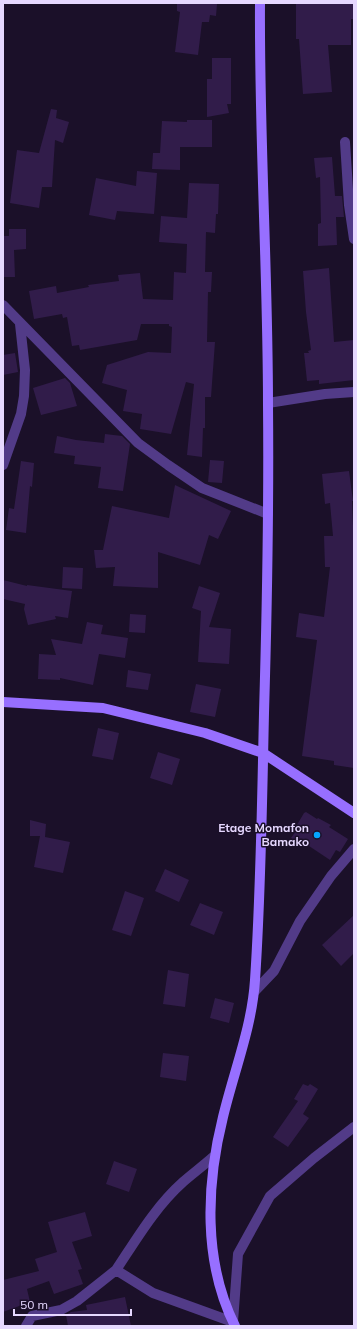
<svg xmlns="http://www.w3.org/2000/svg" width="357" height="1329" font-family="Mulish,sans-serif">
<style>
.building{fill:#311c4a}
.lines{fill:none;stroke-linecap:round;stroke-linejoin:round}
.street{stroke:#523b88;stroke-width:10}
.secondary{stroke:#976fff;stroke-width:10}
.poi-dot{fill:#04a5ff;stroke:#1b1029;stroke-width:1.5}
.labels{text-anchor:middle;stroke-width:3;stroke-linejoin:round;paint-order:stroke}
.poi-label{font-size:12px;font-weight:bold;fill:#e6d8ff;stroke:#1b1029;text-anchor:end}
</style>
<rect width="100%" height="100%" fill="#1b1029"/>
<path class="building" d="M177 3 217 4 216 16 210 15 209 22H202L198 55 175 52 180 12 177 11Z
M296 3H354V19H351V45H328L332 92 303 94 299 39H296Z
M212 58H231V104H227L229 113 207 117V79H212Z
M51 109 57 110 56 118 69 122 63 143 55 140 52 187H42L39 208 10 203 17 150 39 153Z
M187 120H212V147H180V170L152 169 153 153H160L162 121 187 122Z
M332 157 335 196H342L344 217H336L337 245 318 246V224L321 223 320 177 316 178 314 158Z
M137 171 157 173 154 214 117 211 115 220 89 215 96 178 136 186Z
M189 183 219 184 218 214H216L215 233 206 232 205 272H212L211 292H208L207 342H215L211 397H205V428H203L202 457 187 455 194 384 186 382 171 434 140 429 142 414 123 411 127 390 102 383 107 365 148 352 171 353 172 327 169 326V324H141L137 340 80 350 79 345 72 346 67 317 63 318 62 314 34 319 29 291 56 286 57 293 89 287 88 285 119 281 118 275 140 273 143 299 173 300 174 272 186 273 187 244 159 242 161 216 187 218Z
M9 229H26V249L14 250 15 277H3V236H9Z
M329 268 334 342 354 340V380L319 384V380L307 381 304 353H309L308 351 311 350 306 312 303 271Z
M15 353 18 372 3 375V355Z
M65 378 70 383 77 406 41 415 33 388Z
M105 434 122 436 130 444 123 491 98 488 101 467 74 464 75 456 54 453 57 436 76 440 104 443Z
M210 460 224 461 222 483 208 482Z
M21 461 34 463 32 487 30 486 26 533 6 530 9 508 14 509Z
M349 471 353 501H352L354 550V768L334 765V761L302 756 317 640 296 637 299 613 324 617 330 567H325L324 536H333L330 503 325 504 322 474Z
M175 485 231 511 218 539 209 535 200 565 158 552V588L113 586 115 567 96 568 94 550H103L112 506 169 518Z
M63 567 83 568 82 589 62 588Z
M3 580 27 586V585L72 591 68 618 55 616 56 619 28 625 24 609 25 604 3 599Z
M199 586 220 593 209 627 231 629 229 664 198 662 201 611 192 608Z
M130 614 146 615 145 633 129 632Z
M87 622 103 625 101 634 128 638 125 658 99 654 93 685 60 678V680L38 679 39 654 56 655 51 639 82 644Z
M128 670 151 674 148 690 126 687Z
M196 684 221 689 215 717 190 712Z
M98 728 119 733 113 760 92 756Z
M158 752 180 759 172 785 150 778Z
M306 812 317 819 318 818 331 825 329 827 348 839 340 852 336 850 330 860 303 842 301 844 291 838 296 831 294 830 304 813Z
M30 820 46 824 45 837 70 842 63 873 34 867 40 836H30Z
M165 869 189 880 179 902 155 891Z
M125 891 144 898 131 936 112 930Z
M200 903 223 912 214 935 190 925Z
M354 915V953L341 966 322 945Z
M168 970 189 974 185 1007 163 1004Z
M215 998 234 1003 229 1023 210 1018Z
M163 1053 189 1056 186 1081 160 1077Z
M303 1084 308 1086 310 1084 318 1089 303 1114 309 1118 288 1147 273 1137 298 1101 294 1099Z
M114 1161 137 1169 129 1192 106 1184Z
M85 1212 92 1236 72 1242 82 1269 78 1270 83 1284 54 1294 49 1281 27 1289 30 1302 3 1312V1280L39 1271 35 1259 57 1252 48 1222Z
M125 1297 131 1326H68L66 1315 71 1312 87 1310 86 1305Z"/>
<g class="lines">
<path class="street" d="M345 142 349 205 354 239
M3 305 138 443 168 465 202 488 268 514
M268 403 325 394 354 392
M3 465 21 414 24 396 25 370 20 324
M254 992 274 971 300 921 331 876 354 849
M116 1270C136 1240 155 1207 183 1182 192 1174 203 1166 213 1157
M26 1326 32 1316 61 1310 77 1301 116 1270 153 1293 233 1322 238 1254 270 1196 314 1158 354 1127"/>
<path class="secondary" d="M3 702 103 708 205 733 263 753 354 813
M235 1326C203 1262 206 1185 223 1117 234 1071 252 1027 255 980 261 891 262 802 264 713 267 610 269 507 268 405 268 271 259 137 260 3"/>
</g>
<circle class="poi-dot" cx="317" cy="835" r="4"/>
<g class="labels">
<g class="poi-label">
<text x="309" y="832">Etage Momafon<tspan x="309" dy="14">Bamako</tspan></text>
</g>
</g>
<rect width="357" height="1329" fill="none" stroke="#e6d8ff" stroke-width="8"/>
<path d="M14 1309v6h117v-6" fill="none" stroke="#e6d8ff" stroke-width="2"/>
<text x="20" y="1309" font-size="12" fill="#e6d8ff" stroke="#1b1029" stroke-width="3" paint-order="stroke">50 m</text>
</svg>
